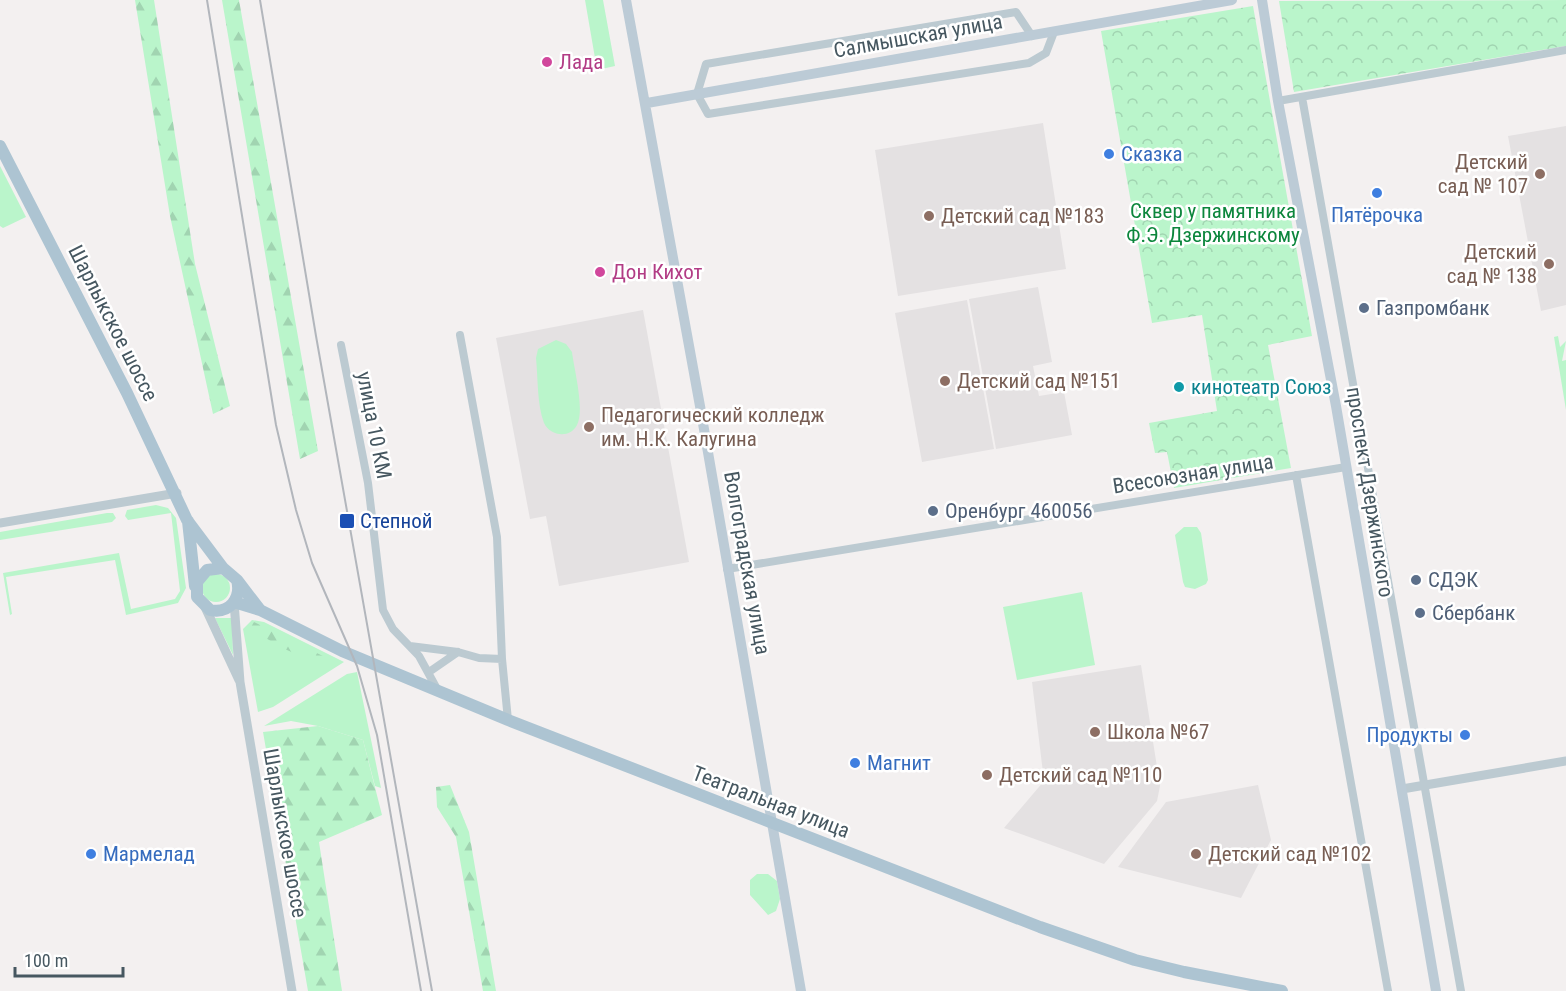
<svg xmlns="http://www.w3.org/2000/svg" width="1566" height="991" font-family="'Roboto Condensed',sans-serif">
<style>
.education{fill:#e4e1e2}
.grass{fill:#baf5cb}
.forest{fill:url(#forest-firs)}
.park{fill:url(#park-crowns)}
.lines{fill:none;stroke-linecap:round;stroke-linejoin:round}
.minor{stroke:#bccad1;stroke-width:8}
.tertiary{stroke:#bccad1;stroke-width:9}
.secondary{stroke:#bccbd6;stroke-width:10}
.primary{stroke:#adc4d2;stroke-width:12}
.rail{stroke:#b2b6bc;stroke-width:2}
.hotel-dot{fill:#d1479c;stroke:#fff;stroke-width:2}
.shop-dot{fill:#3f7fe0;stroke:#fff;stroke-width:2}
.education-dot{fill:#8d6e63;stroke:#fff;stroke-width:2}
.service-dot{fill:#5c6f8a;stroke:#fff;stroke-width:2}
.culture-dot{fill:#0f9aa8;stroke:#fff;stroke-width:2}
.transit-dot{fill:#1a4fb4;stroke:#fff;stroke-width:2}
.labels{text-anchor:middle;stroke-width:5;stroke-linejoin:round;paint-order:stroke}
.street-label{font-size:21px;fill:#465760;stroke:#fff}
.hotel-label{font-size:21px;fill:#b23c85;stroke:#fff;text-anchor:start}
.shop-label{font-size:21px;fill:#366cbe;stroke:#fff;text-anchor:start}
.education-label{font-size:21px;fill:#785e54;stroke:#fff;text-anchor:start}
.park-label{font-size:21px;fill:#0c863c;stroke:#fff}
.service-label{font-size:21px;fill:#4e5e75;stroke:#fff;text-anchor:start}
.culture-label{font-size:21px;fill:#0d838f;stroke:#fff;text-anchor:start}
.transit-label{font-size:21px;fill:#164399;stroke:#fff;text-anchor:start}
</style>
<defs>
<pattern id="forest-firs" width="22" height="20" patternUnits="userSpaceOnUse" patternTransform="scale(1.5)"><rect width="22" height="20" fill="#baf5cb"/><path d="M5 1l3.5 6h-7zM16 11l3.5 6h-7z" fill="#a1d4b1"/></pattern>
<pattern id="park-crowns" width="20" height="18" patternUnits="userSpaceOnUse" patternTransform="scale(1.5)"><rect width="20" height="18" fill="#baf5cb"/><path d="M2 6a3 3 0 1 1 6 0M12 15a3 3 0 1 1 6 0" fill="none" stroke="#a1d4b1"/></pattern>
</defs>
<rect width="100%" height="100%" fill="#f3f0f0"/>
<path class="education" d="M1043 123 1066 269 898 296 875 150Z
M1566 126V305L1541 311 1508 136Z
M1038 287 1052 362 1033 366 1039 396 1064 392 1072 435 996 449 969 299Z
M967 300 994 449 922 462 895 313Z
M643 310 689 562 559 586 546 516 530 519 496 338Z
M1141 665 1160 786 1157 801 1104 864 1004 828 1044 781 1032 682Z
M1258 785 1271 840 1241 898 1118 867 1166 802Z"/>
<path class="grass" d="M585 0H603L615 66 597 70 590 65 589 60 595 58Z
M0 166 26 217 3 228 0 226Z
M1558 336 1560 347 1566 341 1562 361 1566 360V410L1554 337Z
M556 340 566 344 572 352C574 369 585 410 577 425 570 439 550 436 544 423 537 405 538 378 536 358L538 349Z
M156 505 168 508 176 518 186 588 178 603 126 615 115 560 6 577 12 614 10 615 3 573 119 553 131 609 175 599 180 591 171 513 128 520 125 516 127 510Z
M107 513H113L116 518 112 522 0 540V532Z
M1184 527H1197L1201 533 1208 580 1206 584 1195 589 1185 587 1183 582 1175 535Z
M202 588a14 14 0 1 1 28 0a14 14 0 1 1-28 0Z
M1082 592 1095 665 1017 680 1003 607Z
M215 618H232L233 655Z
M252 620 264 622 344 662 273 707 258 712 243 629Z
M357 672 381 788 375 786 363 740 318 726 291 721 264 726 347 674Z
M757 874H768L777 881 780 899 776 911 768 915 750 895V880Z"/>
<path class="forest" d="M135 0H154L195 264 230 406 213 414 170 216Z
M222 0H239L318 451 300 459Z
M254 622 335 662C303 661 276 647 251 627Z
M318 726 363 740 382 815 319 842 342 991H308L263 732Z
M450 785 469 832 496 991H483L456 837 437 807 436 787Z"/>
<path class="park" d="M1566 0V46L1294 92 1279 1Z
M1253 6 1312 336 1268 345 1291 468 1174 488 1167 452 1155 453 1149 423 1217 411 1202 315 1152 323 1101 31Z"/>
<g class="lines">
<path class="minor" d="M1032 36 1016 12 706 64 697 94 708 114 1029 63 1046 53 1054 32
M1302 97 1461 991
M1278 101 1566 50
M460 335 497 537 502 659 508 720
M341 345 368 483 383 610 393 629 419 656 437 689
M1296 475 1388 991
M727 569 1346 467
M410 646 458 652 479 658 502 659
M429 672 458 652"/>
<path class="tertiary" d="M0 523 177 493
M234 602 240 682 292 991
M205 607 239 680
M1402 789 1566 761"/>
<path class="secondary" d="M626 0 700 406 801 991
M1262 0 1278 101 1336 406 1436 991
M647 103 1232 0"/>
<path class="primary" d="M0 146 127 393 187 520 223 568 237 580C242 599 229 614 210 610L197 597V582L207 570 223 568
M188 521 195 586
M237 580 260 610
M234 602 260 610 342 651 508 720 1040 927 1135 960 1184 972 1282 991"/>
<path class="rail" d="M207 0 276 425 296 510 312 563 357 666 377 735 421 991
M260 0 316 336 432 991"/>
</g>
<g class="hotel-dot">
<circle cx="547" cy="62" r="6"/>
<circle cx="600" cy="272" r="6"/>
</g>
<g class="shop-dot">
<circle cx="1109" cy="154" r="6"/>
<circle cx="1377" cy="193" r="6"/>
<circle cx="1465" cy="735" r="6"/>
<circle cx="855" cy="763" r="6"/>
<circle cx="91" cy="854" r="6"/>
</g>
<g class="education-dot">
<circle cx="1540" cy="174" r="6"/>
<circle cx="929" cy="216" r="6"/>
<circle cx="1549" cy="264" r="6"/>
<circle cx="945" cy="381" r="6"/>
<circle cx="589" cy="427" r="6"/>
<circle cx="1095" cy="732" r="6"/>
<circle cx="987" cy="775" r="6"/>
<circle cx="1196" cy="854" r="6"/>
</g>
<g class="service-dot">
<circle cx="1364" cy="308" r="6"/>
<circle cx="933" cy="511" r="6"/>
<circle cx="1416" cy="580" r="6"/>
<circle cx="1420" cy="613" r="6"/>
</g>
<circle class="culture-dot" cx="1179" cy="387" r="6"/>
<rect class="transit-dot" x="339" y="513" width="16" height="16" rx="3"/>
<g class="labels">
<g class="street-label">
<text transform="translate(918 36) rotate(-10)" y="7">Салмышская улица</text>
<text transform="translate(113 323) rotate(63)" y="7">Шарлыкское шоссе</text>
<text transform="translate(374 425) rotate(79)" y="7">улица 10 КМ</text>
<text transform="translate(1193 474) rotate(-9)" y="7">Всесоюзная улица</text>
<text transform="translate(1370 492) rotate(81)" y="7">проспект Дзержинского</text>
<text transform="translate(747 563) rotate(80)" y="7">Волгоградская улица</text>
<text transform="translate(771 802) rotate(21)" y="7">Театральная улица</text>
<text transform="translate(285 833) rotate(80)" y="7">Шарлыкское шоссе</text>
</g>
<g class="hotel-label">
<text x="559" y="69">Лада</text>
<text x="612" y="279">Дон Кихот</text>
</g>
<g class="shop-label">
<text x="1121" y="161">Сказка</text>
<text x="1377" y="222" text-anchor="middle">Пятёрочка</text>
<text x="1453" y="742" text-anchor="end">Продукты</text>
<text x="867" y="770">Магнит</text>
<text x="103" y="861">Мармелад</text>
</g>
<g class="education-label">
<text x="1528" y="169" text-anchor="end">Детский<tspan x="1528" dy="24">сад № 107</tspan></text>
<text x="941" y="223">Детский сад №183</text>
<text x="1537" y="259" text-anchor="end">Детский<tspan x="1537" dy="24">сад № 138</tspan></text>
<text x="957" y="388">Детский сад №151</text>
<text x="601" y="422">Педагогический колледж<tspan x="601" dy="24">им. Н.К. Калугина</tspan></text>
<text x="1107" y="739">Школа №67</text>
<text x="999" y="782">Детский сад №110</text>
<text x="1208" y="861">Детский сад №102</text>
</g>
<g class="park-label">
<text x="1213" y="218">Сквер у памятника<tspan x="1213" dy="24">Ф.Э. Дзержинскому</tspan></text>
</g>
<g class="service-label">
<text x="1376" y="315">Газпромбанк</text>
<text x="945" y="518">Оренбург 460056</text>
<text x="1428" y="587">СДЭК</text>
<text x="1432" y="620">Сбербанк</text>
</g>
<g class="culture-label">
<text x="1191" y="394">кинотеатр Союз</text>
</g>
<g class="transit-label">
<text x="360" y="528">Степной</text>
</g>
</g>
<path d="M15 967v9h108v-9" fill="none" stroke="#465760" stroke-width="3"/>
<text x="24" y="967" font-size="18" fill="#465760" stroke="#ffffff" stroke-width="4.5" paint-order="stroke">100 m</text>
</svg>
